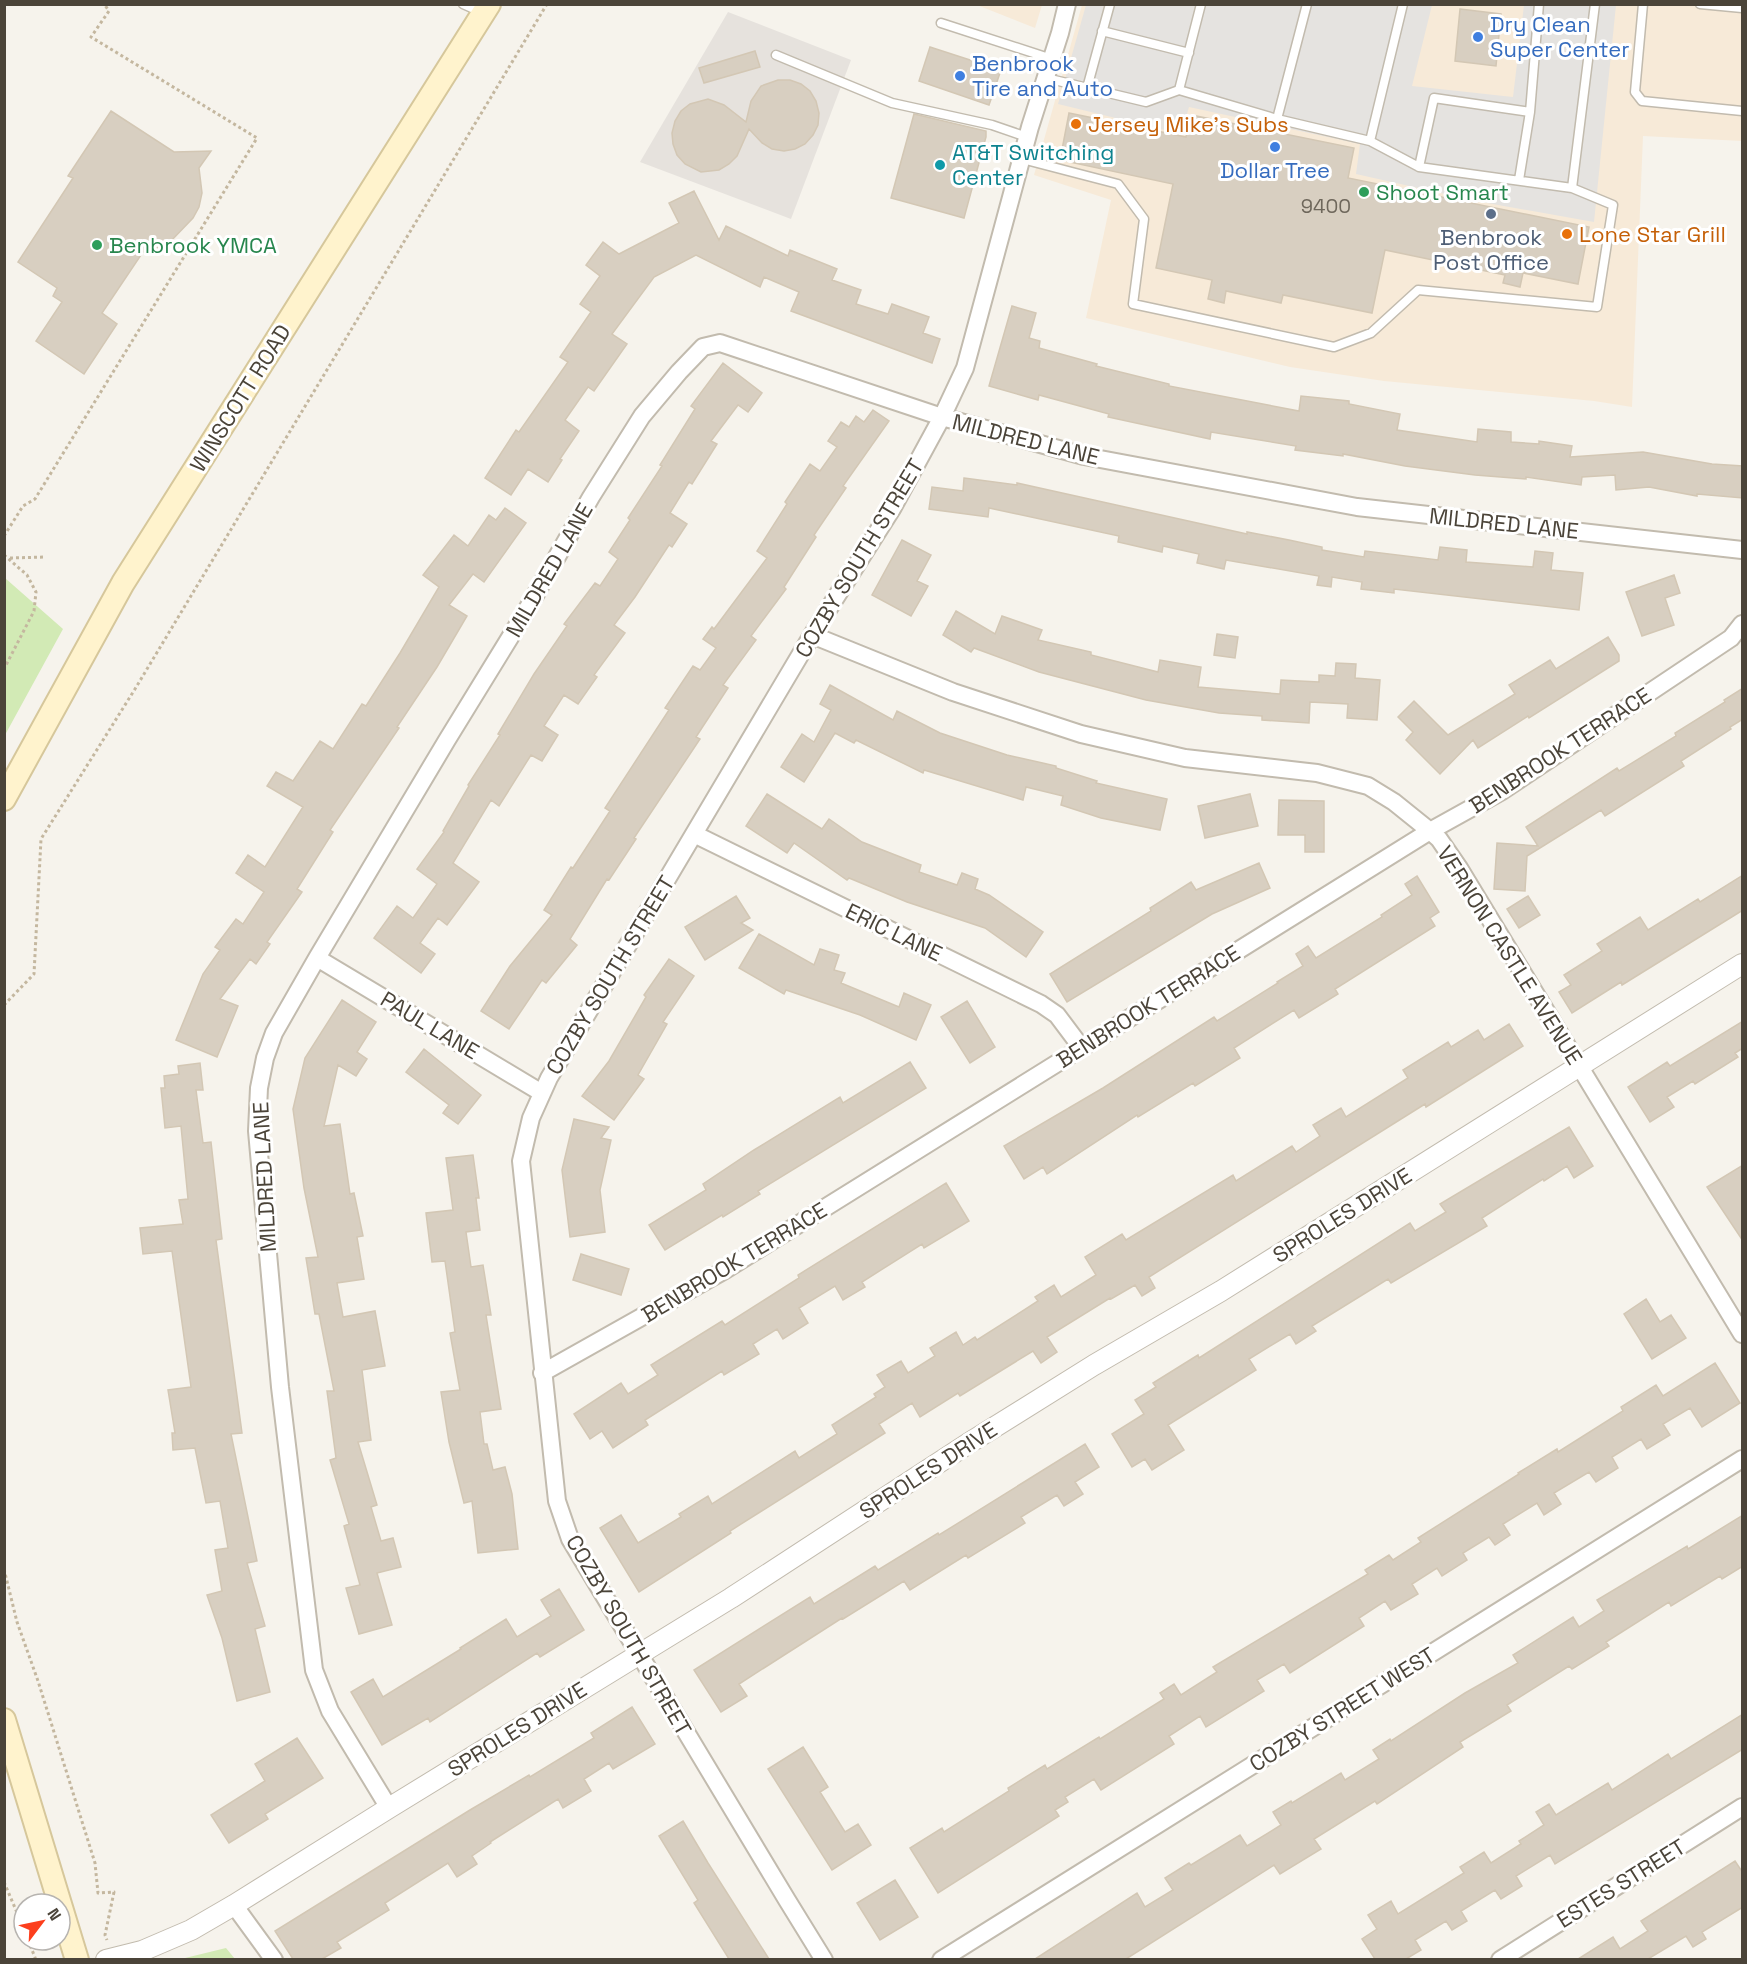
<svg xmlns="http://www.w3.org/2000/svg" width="1747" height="1964" font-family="'Space Grotesk',sans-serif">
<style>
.commercial{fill:#f7ead8}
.industrial{fill:#e6e2dd}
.green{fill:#d2eab5}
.parking{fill:#e5e3e0}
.building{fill:#d8cfc1;stroke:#d3c7b4;stroke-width:1.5}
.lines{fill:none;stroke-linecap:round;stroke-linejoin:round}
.service-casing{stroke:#c2bbae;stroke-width:11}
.minor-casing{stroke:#c2bbae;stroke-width:20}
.tertiary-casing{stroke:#c2bbae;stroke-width:22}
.secondary-casing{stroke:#d6c79b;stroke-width:26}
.path{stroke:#c4b79f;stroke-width:3;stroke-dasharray:3 3;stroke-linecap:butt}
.service{stroke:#fff;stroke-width:8}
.minor{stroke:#fff;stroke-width:16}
.tertiary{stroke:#fff;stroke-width:20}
.secondary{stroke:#fff3cd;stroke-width:22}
.shop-dot{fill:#3f7fe0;stroke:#fff;stroke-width:2}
.food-dot{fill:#e8710a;stroke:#fff;stroke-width:2}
.culture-dot{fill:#0f9aa8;stroke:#fff;stroke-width:2}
.leisure-dot{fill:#2e9e5b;stroke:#fff;stroke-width:2}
.service-dot{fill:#5c6f8a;stroke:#fff;stroke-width:2}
.labels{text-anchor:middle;stroke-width:6;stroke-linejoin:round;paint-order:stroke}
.number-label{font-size:20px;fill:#6e675b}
.shop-label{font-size:22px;fill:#366cbe;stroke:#fff;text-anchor:start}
.food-label{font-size:22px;fill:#c56008;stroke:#fff;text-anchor:start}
.culture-label{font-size:22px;fill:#0d838f;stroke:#fff;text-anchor:start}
.leisure-label{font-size:22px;fill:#27864d;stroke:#fff;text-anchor:start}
.service-label{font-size:22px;fill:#4e5e75;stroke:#fff}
.street-label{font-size:22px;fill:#4b4439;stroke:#fff}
</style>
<rect width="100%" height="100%" fill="#f6f3ec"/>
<path class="commercial" d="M977 5H1042L1035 28Z
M1082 5H1742V141L1643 136 1632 407 1594 401 1384 381 1290 367 1086 318 1111 200 1034 175Z"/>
<path class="industrial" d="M728 12 851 60 791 219 640 162Z"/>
<path class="green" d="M5 578 63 629 5 735Z
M226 1948 235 1959H181Z"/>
<path class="parking" d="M1086 5H1432L1412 86 1513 97 1524 5H1616L1594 222 1476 201 1356 174 1360 144 1189 107 1181 134 1058 104Z"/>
<path class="building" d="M1460 9 1501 14 1496 66 1455 61Z
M930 47 1001 70 989 105 919 81Z
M755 51 760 67 704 83 699 68Z
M778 80H790L801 84 810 91 816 101 819 113 818 125 813 135 805 144 795 149 784 151 772 149 762 143 749 129 737 156 729 164 719 170 701 172 685 164 677 155 673 144 672 133 675 121 681 111 690 104 708 99 724 105 746 122 751 101 761 86Z
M111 111 174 152 211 151 199 168 202 193 199 207 193 218 171 241 158 248 143 252 102 313 117 324 84 374 36 341 62 302 53 296 57 288 18 262 73 178 68 176Z
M1069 113 1186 137 1191 115 1354 148 1348 178 1589 227 1578 284 1523 273 1520 287 1503 283 1505 275 1385 250 1372 313 1283 295 1281 303 1226 291 1224 303 1208 299 1212 280 1156 268 1173 184 1060 160Z
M914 114 986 131V137L964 218 891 198Z
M694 191 719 240 726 226 788 256 790 250 837 269 832 280 861 290 856 304 888 314 892 304 929 317 923 333 940 339 932 363 791 311 799 292 764 277 760 287 696 255 654 277 612 334 627 344 594 391 588 387 565 420 579 431 560 459 562 460 548 482 528 469 511 495 485 478 516 430 519 432 568 362 560 357 591 312 580 304 600 276 586 265 603 242 619 254 679 223 669 203Z
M1012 306 1036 313 1029 338 1040 341 1039 348 1097 364 1096 366 1169 384V386L1299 411 1301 396 1349 401V404L1400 414 1397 430 1477 442 1478 429 1511 432V442L1539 444V441L1572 446 1570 457 1643 452 1712 464 1743 466V498L1697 494V496L1649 487 1616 490 1615 475 1582 477 1581 485 1526 477V479L1475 475 1405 466 1343 454V456L1295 450 1296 446 1211 432 1210 439 1108 417 1109 414 1039 395 1038 400 989 386Z
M723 363 762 393 748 412 738 405 711 441 717 444 692 484 689 482 670 513 687 524 672 547 669 545 635 597 614 625 625 633 594 675 597 677 578 704 564 695 544 726 558 735 542 761 531 755 499 806 491 800 453 863 479 882 447 925 438 918 420 943 435 954 421 973 374 938 397 906 413 918 437 884 417 869 444 832 443 831 469 786 468 785 500 735 498 734 534 674 567 626 564 624 595 583 600 586 618 559 609 552 630 520 628 518 662 466 660 465 695 409 691 406Z
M873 410 889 421 843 486 846 488 814 535 816 537 784 587 786 589 751 636 756 640 723 685 728 688 696 737 700 739 634 838 636 839 609 880 607 879 570 939 577 945 546 983 542 980 509 1029 481 1011 510 966 552 915 544 910 571 867 573 868 610 811 605 808 669 710 665 708 693 666 700 670 716 648 703 639 712 627 714 629 767 558 757 551 787 504 785 502 810 464 820 471 837 447 828 441 841 422 849 427 856 416 864 422Z
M964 478 1017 485V483L1247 534V532L1289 540 1322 547V550L1364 557 1365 551 1438 560 1440 547 1467 550 1466 562 1533 567 1535 551 1553 553 1551 570 1583 573 1579 610 1394 589V593L1361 589 1362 582 1332 577 1331 587 1317 585 1319 576 1226 560 1224 569 1197 563 1199 554 1163 546 1162 552 1118 542 1119 536 989 508 988 517 929 509 932 487 963 491Z
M505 508 526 523 484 582 473 574 449 605 467 616 437 667 397 727 399 728 330 830 333 832 297 889 302 892 267 942 270 944 256 964 250 959 220 999 238 1006 217 1057 176 1040 203 974 220 950 215 947 236 919 243 924 264 892 236 873 248 855 265 867 303 807 267 786 276 772 293 781 320 741 333 749 362 704 366 706 400 653 439 587 423 575 454 535 468 546 489 515 496 520Z
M902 540 931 555 917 581 928 586 911 616 872 595Z
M1674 575 1680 593 1665 598 1674 625 1642 636 1626 592Z
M956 611 995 634 1002 616 1042 630 1038 640 1091 652V655L1158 672 1160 660 1201 667 1198 687 1280 694 1281 680 1319 682V675L1335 676 1336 663 1356 664 1355 678 1380 680 1377 720 1347 718 1348 704 1310 702 1309 723 1262 720V716L1219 713 1146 700 1039 672 974 648 971 652 943 635Z
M1217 634 1238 637 1235 658 1214 655Z
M1608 637 1619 655V661L1529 718 1528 716 1478 748 1473 740 1440 774 1406 740 1413 732 1398 717 1414 701 1448 735 1515 694 1509 685 1550 660 1556 669Z
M830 685 893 720 897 711 940 733 1007 755 1056 766V768L1097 781 1096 783 1167 799 1160 830 1101 818 1061 805 1063 796 1026 787 1023 800 924 770 923 773 856 740 854 743 835 733 804 782 781 767 802 734 814 742 831 710 820 704Z
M1743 688V719L1730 727 1731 729 1681 761 1684 766 1605 816 1601 810 1527 856 1525 891 1494 889 1497 843 1538 846 1526 827 1617 768 1619 771 1676 736 1675 733 1725 702 1724 700Z
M767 794 822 829 829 819 862 842 921 865 919 872 957 885 962 873 978 879 975 889 989 895 1043 932 1026 957 985 928 907 902 849 878 847 880 794 843 787 853 746 826Z
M1250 794 1258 826 1205 838 1198 806Z
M1279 800 1324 801V852H1305V835H1278Z
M1259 863 1270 888 1212 914 1067 1002 1050 974 1151 911 1150 908 1191 882 1196 890Z
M1743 875V910L1622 985 1621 982 1572 1013 1559 992 1571 985 1564 975 1602 951 1597 944 1640 917 1648 930 1698 899 1700 902Z
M1417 876 1439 912 1430 918 1435 926 1335 989 1338 994 1299 1018 1294 1010 1234 1048 1240 1058 1195 1086 1193 1083 1138 1117 1137 1115 1047 1174 1043 1167 1024 1179 1004 1146 1103 1088 1214 1017 1217 1021 1278 983 1277 982 1303 966 1296 954 1308 946 1316 958 1382 917 1381 915 1412 895 1405 884Z
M736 896 750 918 741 923 753 930 705 960 685 927Z
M1528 896 1540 915 1519 928 1507 909Z
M759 934 814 965 820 949 839 955 834 970 845 973 841 983 899 1007 904 993 931 1005 916 1040 860 1015 786 990 784 994 739 968Z
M669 959 694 976 663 1022 667 1024 638 1075 644 1079 614 1120 582 1096 609 1061 646 997 644 995Z
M342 1000 376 1022 357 1052 367 1059 356 1076 338 1065 324 1126 340 1124 350 1194 354 1193 363 1236 357 1237 364 1279 337 1283 343 1317 375 1311 385 1366 362 1370 371 1440 358 1442 377 1505 371 1507 381 1541 393 1538 401 1567 377 1573 392 1625 359 1634 346 1588 360 1585 344 1526 349 1524 330 1460 336 1458 327 1391H334L319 1314H315L306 1258 318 1257 304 1188 293 1109 305 1058Z
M967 1001 995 1047 970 1063 941 1017Z
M1743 1021V1048L1735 1053 1738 1057 1695 1084 1693 1081 1667 1097 1674 1107 1650 1122 1628 1087 1667 1062 1670 1066Z
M1509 1024 1523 1046 1426 1107 1425 1104 1149 1277 1155 1288 1142 1296 1135 1285 1111 1299 1110 1298 1047 1337 1057 1352 1041 1363 1033 1351 960 1396 958 1393 920 1417 912 1403 879 1424 885 1433 730 1531 731 1533 639 1592 600 1528 621 1515 638 1543 681 1517 679 1514 708 1496 712 1504 795 1451 799 1458 837 1434 832 1425 876 1397 874 1394 885 1387 877 1375 901 1361 908 1373 935 1356 930 1348 956 1332 963 1345 975 1337 977 1340 1038 1301 1035 1297 1054 1285 1061 1297 1096 1275 1085 1257 1122 1234 1126 1240 1233 1175 1236 1181 1292 1146 1296 1152 1320 1136 1313 1125 1341 1108 1346 1117 1408 1078 1403 1070 1448 1042 1451 1047 1478 1030 1484 1040Z
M424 1049 481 1095 458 1124 443 1113 449 1105 406 1072Z
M910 1062 926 1088 758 1191 760 1194 723 1217 722 1215 665 1250 649 1225 706 1190 703 1184 754 1150 840 1097 843 1103Z
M200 1063 203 1090H196L203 1143 211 1142 222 1239 216 1240 242 1433 231 1434 257 1561 247 1563 265 1626 255 1629 270 1692 237 1701 222 1638 207 1595 222 1591 215 1550 228 1548 220 1501 206 1503 195 1448 173 1450 172 1433H175L168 1390 191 1387 172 1251 143 1254 140 1228 183 1224 179 1200 188 1199 181 1126 165 1128 161 1088H165L164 1076 179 1074 178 1066Z
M574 1119 609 1127 601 1138 611 1140 600 1190 605 1232 570 1237 562 1170Z
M1569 1127 1593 1166 1574 1178 1567 1166 1544 1181 1543 1179 1482 1218 1487 1226 1391 1283 1388 1279 1312 1326 1316 1331 1296 1344 1290 1334 1249 1359 1256 1370 1168 1425 1184 1450 1152 1470 1145 1459 1132 1467 1112 1434 1144 1414 1135 1400 1156 1387 1153 1383 1198 1355 1199 1358 1410 1223 1415 1231 1446 1212 1440 1204Z
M473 1155 479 1198H476L480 1230 466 1232 471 1267 483 1265 491 1315H486L501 1409 480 1412 484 1444H487L493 1470 505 1467 512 1494 518 1549 478 1553 472 1501 464 1503 449 1442 441 1392 460 1390 450 1333 455 1332 445 1261 432 1262 426 1213 453 1210 446 1158Z
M1743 1165V1241L1707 1187Z
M946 1183 969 1221 924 1248 922 1244 862 1282 865 1287 843 1300 835 1286 799 1308 808 1323 783 1339 777 1329 753 1344 759 1354 724 1375 722 1371 645 1420 648 1425 613 1448 602 1431 590 1439 574 1414 621 1383 628 1394 658 1375 651 1365 722 1321 725 1325 799 1278 798 1275Z
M581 1254 629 1269 621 1295 573 1280Z
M1646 1299 1660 1322 1671 1315 1686 1338 1652 1359 1624 1314Z
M1715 1363 1740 1403 1702 1427 1690 1408 1663 1424 1670 1435 1647 1449 1641 1439 1612 1457 1618 1468 1596 1482 1589 1472 1554 1493 1561 1504 1544 1515 1537 1503 1503 1524 1510 1535 1495 1545 1489 1537 1463 1553 1467 1560 1442 1576 1437 1568 1412 1584 1418 1594 1391 1610 1385 1601 1359 1618 1364 1626 1290 1673 1284 1664 1257 1680 1264 1691 1206 1727 1200 1716 1169 1736 1174 1744 1101 1790 1094 1779 1065 1797 1068 1802 1055 1810 1059 1816 938 1893 910 1848 942 1828 944 1832 1009 1791 1008 1788 1045 1765 1047 1769 1099 1737 1100 1739 1164 1699 1160 1693 1174 1684 1181 1695 1217 1672 1213 1667 1368 1574 1365 1570 1389 1555 1393 1560 1421 1542 1418 1538 1519 1474 1518 1473 1557 1449 1558 1452 1623 1411 1621 1407 1656 1385 1663 1396Z
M1085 1444 1099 1467 1075 1482 1083 1494 1064 1506 1057 1495 1021 1517 1025 1523 968 1558 966 1555 910 1590 904 1581 843 1619 842 1618 739 1684 747 1696 721 1712 694 1670 810 1597 814 1604 875 1566 878 1570 938 1533 939 1535Z
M1743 1515V1566L1722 1579 1720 1576 1671 1606 1669 1602 1606 1642 1609 1646 1572 1669 1569 1666 1507 1705 1511 1711 1460 1742 1463 1747 1377 1804 1375 1801 1314 1839 1321 1849 1280 1874 1274 1865 1126 1959H1035L1137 1893 1145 1907 1173 1890 1165 1878 1189 1863 1191 1865 1240 1835 1247 1846 1281 1825 1273 1812 1291 1801 1292 1803 1341 1773 1345 1780 1379 1759 1373 1750 1390 1739 1391 1741 1465 1693 1518 1663 1513 1655 1573 1617 1579 1627 1604 1611 1597 1600 1687 1546 1688 1549Z
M559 1589 584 1630 540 1657 537 1653 430 1722 428 1718 382 1745 351 1692 373 1679 383 1697 461 1649 460 1648 506 1619 517 1637 551 1616 541 1600Z
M632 1707 655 1744 613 1769 609 1763 584 1779 591 1791 563 1808 558 1799 490 1842 491 1843 472 1856 477 1864 457 1877 448 1863 385 1903 389 1910 337 1942 341 1948 322 1959H293L275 1931 470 1810 529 1775 530 1777 594 1738 591 1733Z
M1743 1714V1749L1555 1864 1550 1855 1516 1876 1522 1886 1501 1899 1495 1890 1461 1911 1467 1921 1452 1930 1446 1921 1415 1940 1421 1950 1406 1959H1375L1362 1939 1377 1929 1368 1915 1391 1901 1398 1914 1464 1873 1460 1867 1484 1852 1491 1863 1521 1844 1519 1841 1544 1825 1536 1812 1549 1804 1556 1815 1608 1783 1612 1790 1668 1754 1671 1759Z
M297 1738 323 1778 265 1814 268 1819 229 1843 211 1815 265 1781 255 1764Z
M803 1747 828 1787 820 1792 845 1832 858 1824 871 1845 832 1870 768 1769Z
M683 1821 708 1863 769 1959H729L694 1903 698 1900 659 1836Z
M1735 1861 1743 1873V1907L1702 1932 1706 1939 1693 1947 1686 1936 1648 1959H1578L1613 1937 1620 1949 1648 1931 1641 1921Z
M895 1880 918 1917 880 1940 857 1903Z"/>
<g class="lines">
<g class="service-casing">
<path id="service" d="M463 4 481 12
M1643 4 1635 92 1642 101 1742 111
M1700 4 1742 8
M941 23 1052 59
M1102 31 1189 53
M776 55 892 103 992 125 1027 137
M1046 78 1146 102 1179 90 1277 119 1307 4
M1087 88 1110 4
M1179 90 1201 4
M1277 119 1370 141 1419 167 1572 188 1595 4
M1370 141 1403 4
M1022 159 1118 184 1144 219 1133 304 1334 347 1371 333 1418 290 1597 307 1613 205 1572 188
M1419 167 1434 98 1530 112
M1519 180 1530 112 1539 4"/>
</g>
<g class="minor-casing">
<path id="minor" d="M812 635 953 692 1081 734 1185 758 1317 773 1368 786 1394 802 1430 831 1439 839 1459 868 1742 1334
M694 834 1041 1004 1057 1015 1081 1047
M317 958 542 1093
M542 1373 725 1270 1430 831 1502 791 1731 638 1742 624
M389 1808 330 1711 314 1670 280 1387 257 1131 259 1088 265 1058 274 1033 317 958 447 740 525 613 591 497 642 416 679 372 703 347 720 343 942 417 1084 456 1357 507 1742 550
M234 1905 274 1960
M824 1960 787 1900 570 1539 557 1501 521 1161 531 1118 549 1078 812 635 892 509 942 417 965 368 1030 127 1060 33 1067 4
M941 1960 1742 1459
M1500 1960 1742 1807"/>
</g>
<g class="tertiary-casing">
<path id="tertiary" d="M106 1960 142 1951 191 1930 234 1905 389 1808 731 1598 969 1443 1094 1365 1221 1291 1742 964"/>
</g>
<g class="secondary-casing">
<path id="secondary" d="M4 799 123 583 489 4
M4 1720 77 1960"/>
</g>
<path class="path" d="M4 536 23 506 35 499 257 138 91 37 109 11 104 4
M4 555 27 575 36 592 34 611 4 669
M10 558 46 557
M4 1005 34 974 41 839 135 689 547 4
M4 1569 17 1622 38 1681 95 1863 98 1893 114 1892 105 1935 107 1940
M4 1882 24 1929
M28 1940 36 1960"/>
<use href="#service" class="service"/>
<use href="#minor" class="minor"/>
<use href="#tertiary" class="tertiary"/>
<use href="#secondary" class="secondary"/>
</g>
<g class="shop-dot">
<circle cx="1478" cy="37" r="6"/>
<circle cx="960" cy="76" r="6"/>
<circle cx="1275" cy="147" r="6"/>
</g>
<g class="food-dot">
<circle cx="1076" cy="124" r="6"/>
<circle cx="1567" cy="234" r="6"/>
</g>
<circle class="culture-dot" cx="940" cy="165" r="6"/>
<g class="leisure-dot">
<circle cx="1364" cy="192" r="6"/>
<circle cx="97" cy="245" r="6"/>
</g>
<circle class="service-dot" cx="1491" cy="214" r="6"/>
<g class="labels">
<g class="number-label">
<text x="1326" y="213">9400</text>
</g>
<g class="shop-label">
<text x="1490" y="32">Dry Clean<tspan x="1490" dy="25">Super Center</tspan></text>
<text x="972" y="71">Benbrook<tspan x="972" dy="25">Tire and Auto</tspan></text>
<text x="1275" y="178" text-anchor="middle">Dollar Tree</text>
</g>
<g class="food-label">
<text x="1088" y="132">Jersey Mike's Subs</text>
<text x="1579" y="242">Lone Star Grill</text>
</g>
<g class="culture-label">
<text x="952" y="160">AT&amp;T Switching<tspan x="952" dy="25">Center</tspan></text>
</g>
<g class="leisure-label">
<text x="1376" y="200">Shoot Smart</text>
<text x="109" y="253">Benbrook YMCA</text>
</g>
<g class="service-label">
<text x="1491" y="245">Benbrook<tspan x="1491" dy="25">Post Office</tspan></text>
</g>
<g class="street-label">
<text transform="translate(240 398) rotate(-58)" y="8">WINSCOTT ROAD</text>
<text transform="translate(1026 439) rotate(14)" y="8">MILDRED LANE</text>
<text transform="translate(1504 523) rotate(6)" y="8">MILDRED LANE</text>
<text transform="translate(859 558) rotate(-59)" y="8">COZBY SOUTH STREET</text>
<text transform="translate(549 570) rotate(-60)" y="8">MILDRED LANE</text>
<text transform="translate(1560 750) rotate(-33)" y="8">BENBROOK TERRACE</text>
<text transform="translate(894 932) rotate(26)" y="8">ERIC LANE</text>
<text transform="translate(1510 955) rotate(58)" y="8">VERNON CASTLE AVENUE</text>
<text transform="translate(610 975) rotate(-59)" y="8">COZBY SOUTH STREET</text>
<text transform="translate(1148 1006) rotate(-32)" y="8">BENBROOK TERRACE</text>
<text transform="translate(430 1025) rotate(31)" y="8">PAUL LANE</text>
<text transform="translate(264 1177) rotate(-93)" y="8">MILDRED LANE</text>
<text transform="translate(1342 1215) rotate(-32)" y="8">SPROLES DRIVE</text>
<text transform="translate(734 1262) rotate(-31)" y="8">BENBROOK TERRACE</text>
<text transform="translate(928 1470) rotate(-33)" y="8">SPROLES DRIVE</text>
<text transform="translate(629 1635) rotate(60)" y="8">COZBY SOUTH STREET</text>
<text transform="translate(1342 1709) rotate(-32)" y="8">COZBY STREET WEST</text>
<text transform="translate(517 1729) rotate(-32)" y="8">SPROLES DRIVE</text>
<text transform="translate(1621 1883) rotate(-32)" y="8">ESTES STREET</text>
</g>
</g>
<rect width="1747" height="1964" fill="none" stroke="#4b4439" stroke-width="12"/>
<g transform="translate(42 1922) rotate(58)"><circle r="28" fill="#ffffff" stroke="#b7b4b0" stroke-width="1.5"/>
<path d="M0-4.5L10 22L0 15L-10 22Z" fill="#fc3f1d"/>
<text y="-9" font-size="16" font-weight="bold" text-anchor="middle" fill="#4b4439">N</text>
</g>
</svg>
